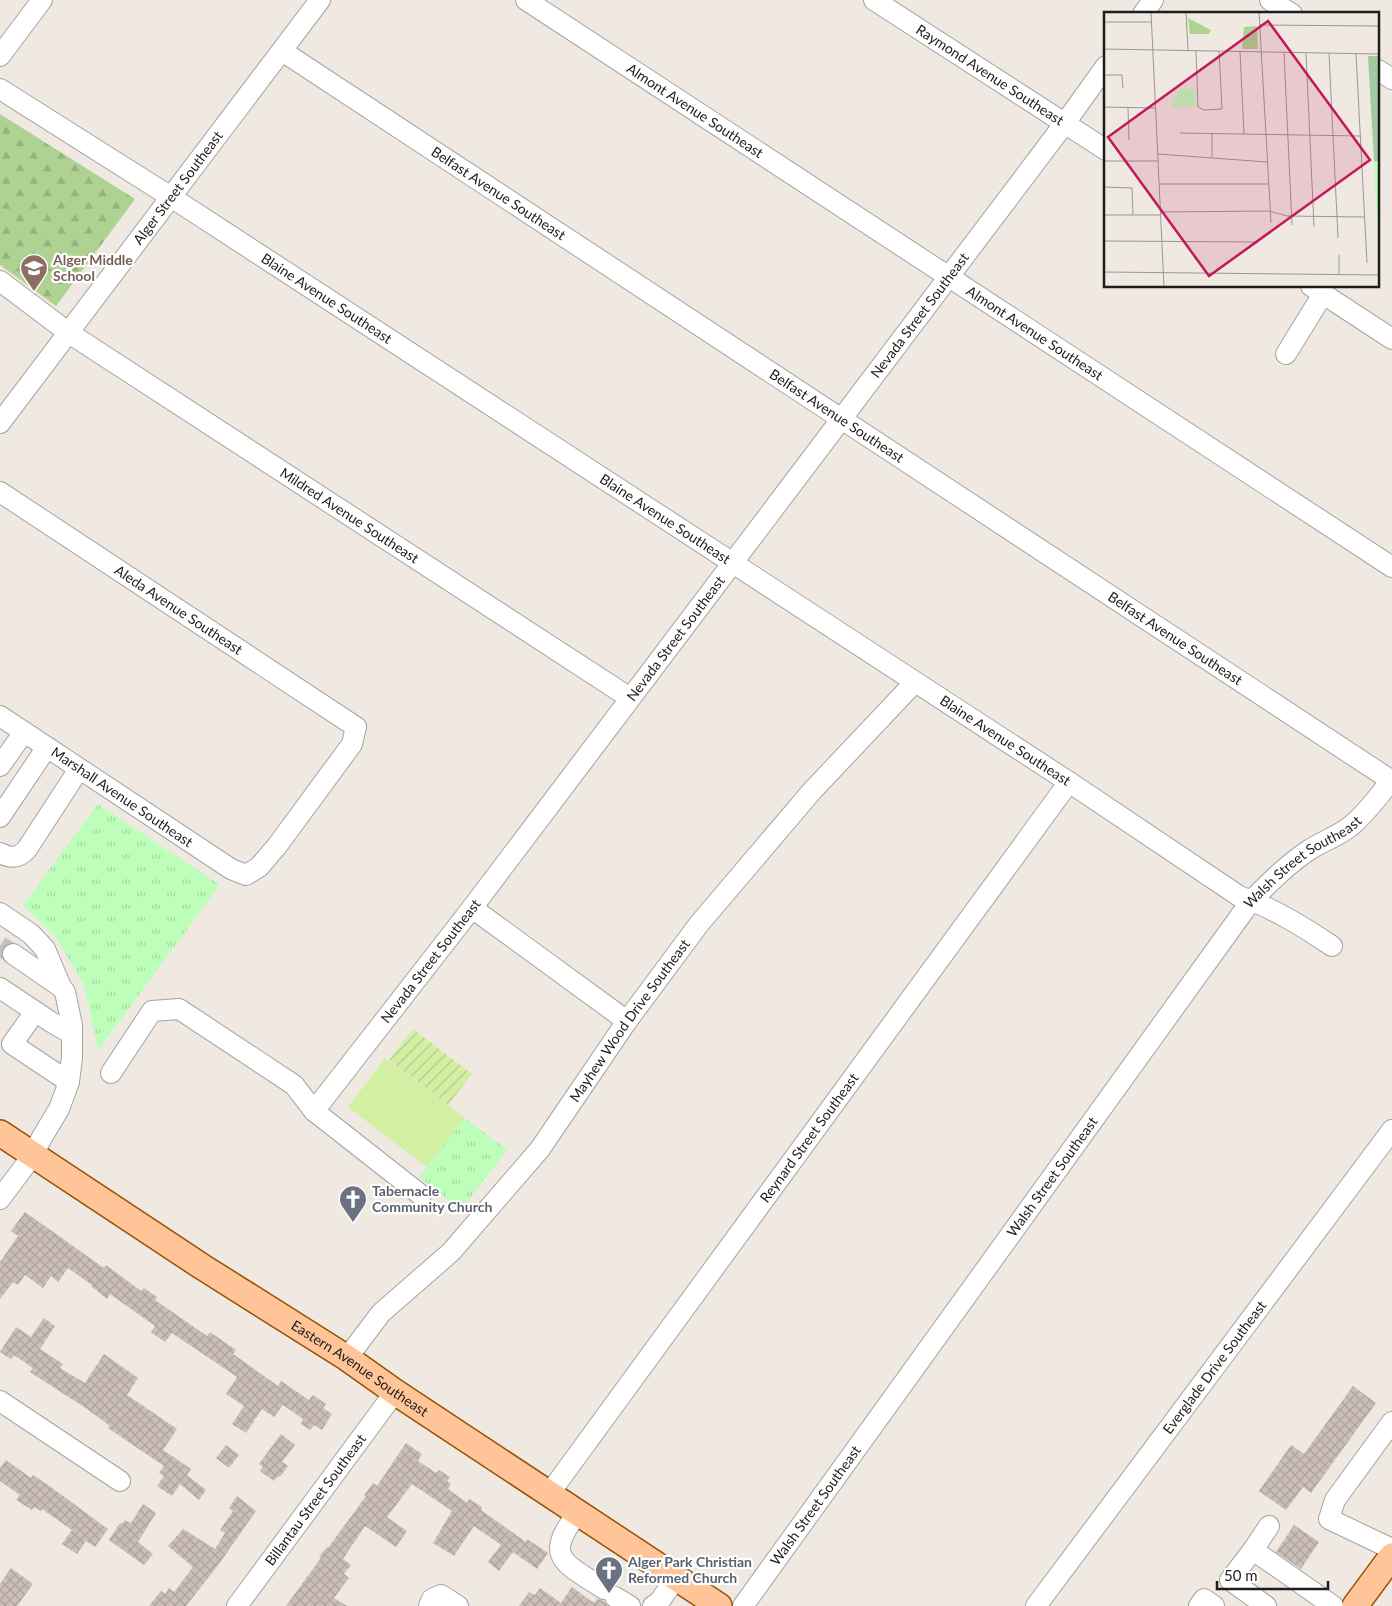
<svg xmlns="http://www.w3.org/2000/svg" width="1392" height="1606" font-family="Lato,sans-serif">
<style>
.grass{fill:#d2efa2}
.forest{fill:url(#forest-firs)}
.park{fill:url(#park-tufts)}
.garden{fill:url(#garden-furrows)}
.building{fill:url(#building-cross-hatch)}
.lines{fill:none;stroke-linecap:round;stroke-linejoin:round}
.minor-tunnel{stroke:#c5c0bb;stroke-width:20;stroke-dasharray:20 10;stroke-linecap:butt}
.minor-casing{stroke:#a4a4a4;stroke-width:22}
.major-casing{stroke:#965100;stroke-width:28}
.minor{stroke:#fff;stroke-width:20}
.major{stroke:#ffc497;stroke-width:25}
.labels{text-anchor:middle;stroke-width:4.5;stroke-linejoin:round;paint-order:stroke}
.street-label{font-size:14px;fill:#1d1d1d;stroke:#fff}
.education-label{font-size:14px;font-weight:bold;fill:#785e54;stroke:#fff;text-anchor:start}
.worship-label{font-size:14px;font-weight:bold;fill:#5b616d;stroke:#fff;text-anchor:start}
.inset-road{fill:none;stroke:#9b9793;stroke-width:1}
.view{fill:#c2185b;fill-opacity:0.15;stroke:#c2185b;stroke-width:2.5}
.inset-edge{fill:none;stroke:#1d1d1d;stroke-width:2.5}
</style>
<defs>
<pattern id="forest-firs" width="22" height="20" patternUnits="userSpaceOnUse" patternTransform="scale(1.25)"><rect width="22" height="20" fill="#aed292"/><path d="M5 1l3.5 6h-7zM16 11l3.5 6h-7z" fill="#95b47d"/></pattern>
<pattern id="park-tufts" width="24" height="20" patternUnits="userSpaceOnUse" patternTransform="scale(1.25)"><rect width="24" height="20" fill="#bdfeba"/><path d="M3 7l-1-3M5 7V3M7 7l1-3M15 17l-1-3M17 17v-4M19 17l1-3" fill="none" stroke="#a2d99f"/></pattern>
<pattern id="garden-furrows" width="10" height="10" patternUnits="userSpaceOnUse" patternTransform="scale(1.25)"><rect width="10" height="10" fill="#d2efa2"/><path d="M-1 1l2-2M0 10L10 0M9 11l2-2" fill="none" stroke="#b4cc8b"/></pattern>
<pattern id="building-cross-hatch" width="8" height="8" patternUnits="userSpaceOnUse" patternTransform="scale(1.25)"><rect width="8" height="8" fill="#cbbeb7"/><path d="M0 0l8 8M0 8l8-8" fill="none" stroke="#aea39d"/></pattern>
</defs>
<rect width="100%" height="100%" fill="#efe9e2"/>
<path class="grass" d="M385 1058 465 1118 427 1167 348 1107Z"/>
<path class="forest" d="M0 114 135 199 56 306 0 265Z"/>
<path class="park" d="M98 804 220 885 98 1050 84 985 55 936 23 905Z
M465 1118 507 1150 461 1210 419 1177Z"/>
<path class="garden" d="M413 1029 472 1074 448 1105 389 1060Z"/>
<path class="building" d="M25 1212 104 1268 106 1265 141 1291 144 1288 157 1297 155 1300 207 1336 210 1332 236 1350 233 1354 278 1386 281 1381 309 1400 313 1395 326 1404 323 1408 332 1414 322 1430 314 1425 310 1430 301 1424 303 1419 283 1405 274 1417 262 1409 246 1433 232 1424 244 1406 226 1394 237 1377 172 1333 165 1342 151 1332 155 1326 110 1294 107 1299 91 1286 92 1285 68 1268 58 1282 51 1276 43 1288 25 1275 18 1285 13 1282 0 1299V1262L18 1236 11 1231Z
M44 1318 55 1326 40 1349 63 1364 60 1368 85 1383 104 1354 138 1378 127 1395 177 1429 163 1450 191 1469 187 1475 206 1490 199 1500 180 1484 172 1496 157 1486 164 1476 159 1473 164 1466 108 1428 110 1426 87 1409 30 1372 33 1368 14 1355 11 1359 0 1352 16 1327 31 1337Z
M1353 1386 1376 1403 1311 1493 1303 1487 1286 1510 1259 1491 1291 1445 1304 1454Z
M281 1434 295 1445 282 1462 288 1466 280 1477 278 1476 274 1481 260 1471 263 1467 259 1464Z
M406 1443 422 1454 418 1461 436 1473 439 1470 450 1477 447 1481 451 1484 448 1489 467 1503 469 1499 482 1507 481 1510 526 1542 527 1539 548 1553 537 1569 513 1552 499 1571 488 1562 501 1545 474 1526 454 1556 433 1543 452 1511 412 1484 387 1517 407 1531 396 1547 365 1526 343 1559 351 1565 344 1574 349 1578 334 1598 347 1606H286L321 1558 319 1557 327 1547 328 1548 366 1496 364 1495 373 1483 377 1486Z
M226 1445 239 1455 229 1468 216 1458Z
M6 1460 31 1478 33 1475 48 1485 108 1529 95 1547 86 1541 77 1554 62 1544 72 1530 42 1509 41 1511 34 1507 32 1510 16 1500 20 1495 0 1481V1468Z
M237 1496 256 1511 219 1564 186 1606H149L161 1591 165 1594 169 1588 174 1592 193 1567 168 1546 183 1529 215 1549 225 1533 220 1530 233 1511 229 1508Z
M143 1504 156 1513 138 1542 153 1554 144 1565 109 1540 120 1523 122 1524 125 1520 131 1523Z
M1294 1525 1319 1542 1301 1569 1276 1552Z
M11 1568 33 1584 17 1606H0V1584Z
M572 1587 594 1603 597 1599 604 1601 608 1606H519L529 1592 535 1595 540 1588 561 1603Z"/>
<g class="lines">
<path class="minor-tunnel" d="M0 946 13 954"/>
<g class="minor-casing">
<g id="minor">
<path id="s1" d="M526 0 1392 567"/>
<path id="s2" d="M874 0 1106 150"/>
<path d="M1270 0 1292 14"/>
<path d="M1143 14 1153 0"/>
<path id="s3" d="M282 51 1392 781"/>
<path d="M0 56 42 0"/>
<path d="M1378 70 1392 79"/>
<path id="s4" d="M0 89 171 197 1069 782 1239 896C1273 908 1302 926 1332 946"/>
<path id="s5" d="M0 281 69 333 630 698"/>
<path d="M1311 286 1392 339"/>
<path d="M1286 354 1323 294"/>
<path id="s6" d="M0 423 320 0"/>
<path id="s7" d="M0 492 356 727 352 744 277 846 259 867 246 875 231 869 0 716"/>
<path d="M0 766 24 732"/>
<path d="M0 817 47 747"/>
<path d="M0 853C11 859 19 858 27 849L79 769"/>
<path d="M472 908 627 1021"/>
<path d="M0 913 31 934 45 949 61 987 65 992 72 1025V1057L69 1082 59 1109 41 1139 33 1155 0 1199"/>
<path d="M13 954 61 987"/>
<path d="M0 988 51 1022 72 1034"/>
<path d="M35 1012 12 1044 69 1082"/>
<path d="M111 1073 152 1011 179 1009 294 1085 314 1111 421 1195"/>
<path id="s8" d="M314 1111 472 908 1065 123 1106 66"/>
<path id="s9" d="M347 1358 381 1313 451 1252 540 1149 627 1021 699 924 812 791 915 682"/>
<path d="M0 1401 120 1481"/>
<path d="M1392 1422 1335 1500 1329 1519 1392 1549"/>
<path id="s10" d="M549 1494 1069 782"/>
<path d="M578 1513C542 1558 565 1563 604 1589"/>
<path d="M1269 1526 1253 1550 1333 1606"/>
<path d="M1253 1550 1230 1580 1266 1606"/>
<path d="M615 1597 630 1606"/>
<path id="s11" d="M237 1606 395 1392"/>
<path d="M429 1606 432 1599 441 1595 458 1606"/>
<path d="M653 1606 659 1602 676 1578"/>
<path id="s12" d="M743 1606 1251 901C1269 883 1288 864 1309 850 1323 841 1339 836 1352 825 1367 812 1380 795 1392 779"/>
<path id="s13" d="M1036 1606 1392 1130"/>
<path d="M1199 1606 1204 1599 1214 1606"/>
</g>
</g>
<g class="major-casing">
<g id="major">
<path id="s14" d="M0 1133 201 1266 347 1358 395 1392 719 1606"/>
<path d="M1355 1606 1392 1556"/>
</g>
</g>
<use href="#minor" class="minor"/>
<use href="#major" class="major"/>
</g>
<defs>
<g id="school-pin" transform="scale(1.4375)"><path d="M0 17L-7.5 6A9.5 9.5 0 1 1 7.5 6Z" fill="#8d6e63" stroke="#fff"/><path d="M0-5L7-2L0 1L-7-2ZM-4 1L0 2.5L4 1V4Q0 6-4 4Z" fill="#fff"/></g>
<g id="church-pin" transform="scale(1.4375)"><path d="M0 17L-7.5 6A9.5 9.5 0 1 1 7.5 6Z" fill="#6b7280" stroke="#fff"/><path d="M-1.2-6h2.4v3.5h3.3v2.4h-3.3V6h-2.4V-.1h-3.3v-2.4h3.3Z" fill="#fff"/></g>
</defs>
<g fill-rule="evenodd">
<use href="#school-pin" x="34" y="268"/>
<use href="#church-pin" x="353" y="1199"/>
<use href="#church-pin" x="609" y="1570"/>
</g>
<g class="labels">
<g class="street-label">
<text dy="5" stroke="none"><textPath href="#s2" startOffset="138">Raymond Avenue Southeast</textPath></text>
<text dy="5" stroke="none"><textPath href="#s1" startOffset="202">Almont Avenue Southeast</textPath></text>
<text dy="5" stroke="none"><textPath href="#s6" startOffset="295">Alger Street Southeast</textPath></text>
<text dy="5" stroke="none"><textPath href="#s3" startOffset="259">Belfast Avenue Southeast</textPath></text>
<text dy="5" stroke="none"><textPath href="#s4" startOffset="388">Blaine Avenue Southeast</textPath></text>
<text dy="5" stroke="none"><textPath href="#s8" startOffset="1000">Nevada Street Southeast</textPath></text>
<text dy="5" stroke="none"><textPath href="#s1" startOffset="608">Almont Avenue Southeast</textPath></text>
<text dy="5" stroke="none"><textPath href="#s3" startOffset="664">Belfast Avenue Southeast</textPath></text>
<text dy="5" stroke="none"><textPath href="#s5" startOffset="421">Mildred Avenue Southeast</textPath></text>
<text dy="5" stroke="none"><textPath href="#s4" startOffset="792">Blaine Avenue Southeast</textPath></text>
<text dy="5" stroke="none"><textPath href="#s7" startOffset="214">Aleda Avenue Southeast</textPath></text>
<text dy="5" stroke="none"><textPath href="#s8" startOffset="595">Nevada Street Southeast</textPath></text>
<text dy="5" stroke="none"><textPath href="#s3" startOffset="1069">Belfast Avenue Southeast</textPath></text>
<text dy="5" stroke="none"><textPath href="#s4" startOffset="1198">Blaine Avenue Southeast</textPath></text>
<text transform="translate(122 797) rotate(34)" y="5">Marshall Avenue Southeast</text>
<text dy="5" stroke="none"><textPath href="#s12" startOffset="934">Walsh Street Southeast</textPath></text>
<text dy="5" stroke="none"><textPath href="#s8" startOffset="190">Nevada Street Southeast</textPath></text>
<text dy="5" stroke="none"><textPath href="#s9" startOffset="442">Mayhew Wood Drive Southeast</textPath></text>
<text dy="5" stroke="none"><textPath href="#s10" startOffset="441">Reynard Street Southeast</textPath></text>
<text dy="5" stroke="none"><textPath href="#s12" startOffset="529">Walsh Street Southeast</textPath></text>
<text dy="5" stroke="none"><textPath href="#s13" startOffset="298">Everglade Drive Southeast</textPath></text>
<text dy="5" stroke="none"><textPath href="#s14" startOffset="430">Eastern Avenue Southeast</textPath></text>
<text dy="5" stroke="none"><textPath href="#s11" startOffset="132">Billantau Street Southeast</textPath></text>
<text dy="5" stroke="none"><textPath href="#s12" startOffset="124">Walsh Street Southeast</textPath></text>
</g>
<g class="education-label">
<text x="53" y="265">Alger Middle<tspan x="53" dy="16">School</tspan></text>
</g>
<g class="worship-label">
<text x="372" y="1196">Tabernacle<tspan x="372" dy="16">Community Church</tspan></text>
<text x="628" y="1567">Alger Park Christian<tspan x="628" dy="16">Reformed Church</tspan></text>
</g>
</g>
<g transform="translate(1104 12)">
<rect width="275" height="275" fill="#efe9e2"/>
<path d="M84 6 107 18 105 22H86ZM153 14 154 37H138L140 15Z" fill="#aed292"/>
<path d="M264 44H275V149H270Z" fill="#a1caa2"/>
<path d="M76 77H91L92 95H67ZM270 149H275V222L272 193Z" fill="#bdfeba"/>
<path class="inset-road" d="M47 0 60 275M82 0 84 39M155 0 167 211M0 10H47M155 13 275 14M0 37 275 42M92 39 94 95 100 98 118 97 115 39M136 40 140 122M180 41 188 213M202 41 210 215M225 41 234 226M252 42 263 251M0 63H18L19 76M0 95 52 96M24 95 25 128M76 121 256 124M54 142 163 150M108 145V122M0 149H54M55 172H164M0 175 28 176 29 203M56 200 165 199 183 204 260 205M0 203H57M0 229 154 230M235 243V262M0 260 275 263"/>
<path class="view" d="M164 9 266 148 105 264 4 125Z"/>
<rect width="275" height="275" class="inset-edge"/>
</g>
<path d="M1217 1581v8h111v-8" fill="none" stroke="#1d1d1d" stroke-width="2.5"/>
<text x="1224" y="1581" font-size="15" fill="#1d1d1d" stroke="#ffffff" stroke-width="4" paint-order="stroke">50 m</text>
</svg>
